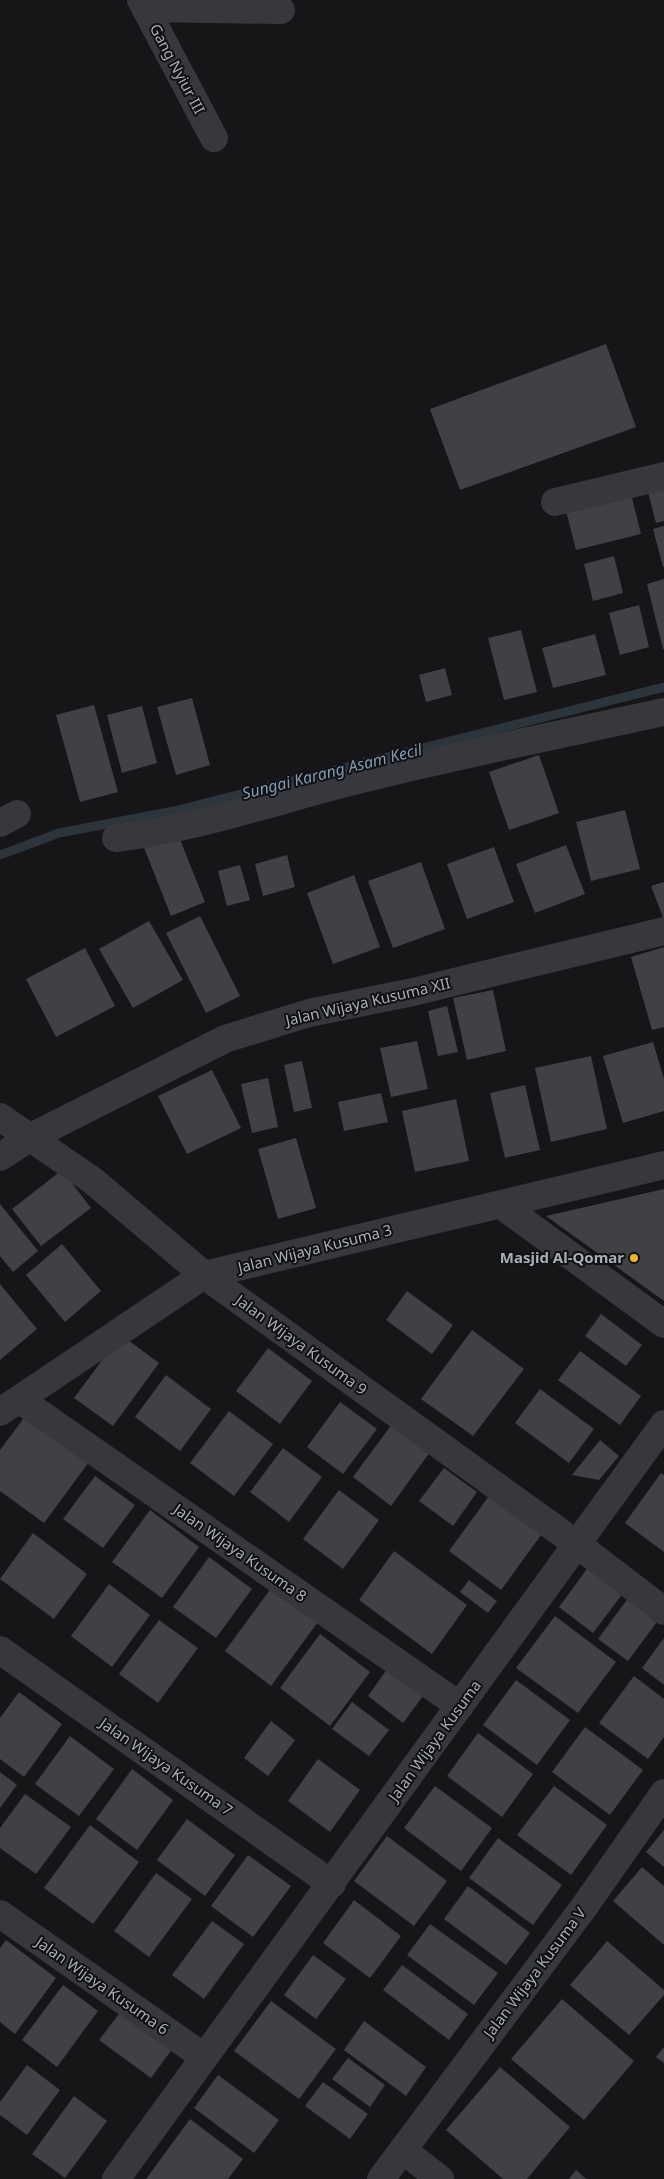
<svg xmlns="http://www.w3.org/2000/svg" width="664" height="2179" font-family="'Noto Sans',sans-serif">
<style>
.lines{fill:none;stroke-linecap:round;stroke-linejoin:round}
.stream{stroke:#2c353c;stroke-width:9}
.building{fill:#404145}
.minor{stroke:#37383d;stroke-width:28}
.poi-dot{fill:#f2b134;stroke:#111113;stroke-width:2}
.labels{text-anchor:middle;stroke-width:4;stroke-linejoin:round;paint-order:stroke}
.street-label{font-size:15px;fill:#a8adb8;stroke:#111113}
.poi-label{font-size:15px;font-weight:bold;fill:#a8adb8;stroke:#111113;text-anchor:end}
.water-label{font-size:16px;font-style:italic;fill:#7f9bb3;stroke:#111113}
</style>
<rect width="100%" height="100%" fill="#161618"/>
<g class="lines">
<path class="stream" d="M0 855 59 833 174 811 664 687"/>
</g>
<path class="building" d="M606 344 636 427 460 490 430 409Z
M664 487V521L656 523 648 492Z
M630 490 641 534 576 550 565 507Z
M664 526V567H663L653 529Z
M614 556 623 593 593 601 584 564Z
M664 579V649H663L647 584Z
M639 605 649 647 620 655 609 613Z
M521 630 537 692 504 700 488 638Z
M595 634 606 675 553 688 542 648Z
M445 668 452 695 426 702 419 675Z
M192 698 210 765 176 775 157 707Z
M94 705 118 792 80 802 56 715Z
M142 706 157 763 122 773 107 715Z
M539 755 559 813 509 830 489 772Z
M625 810 640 869 591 881 576 822Z
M177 832 205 902 171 916 143 845Z
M566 845 585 894 535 913 516 864Z
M494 847 514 902 467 919 447 864Z
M287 855 295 887 263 896 255 864Z
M421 862 445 929 393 948 368 881Z
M240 865 250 900 227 906 218 871Z
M354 875 380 947 333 964 307 893Z
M664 882V920L651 886Z
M200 916 240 996 206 1013 166 933Z
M149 921 183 980 133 1008 99 949Z
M664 947V1027L652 1030 631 957Z
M85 948 115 1006 56 1037 26 979Z
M493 990 506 1051 467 1060 453 998Z
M447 1006 458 1052 438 1056 428 1011Z
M417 1041 428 1089 391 1097 380 1048Z
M653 1042 664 1079V1111L623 1123 603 1056Z
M591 1056 607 1129 551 1142 535 1068Z
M302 1061 312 1108 294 1112 284 1065Z
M212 1070 241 1128 187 1154 158 1096Z
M268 1078 278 1127 252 1133 241 1084Z
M525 1085 540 1150 505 1158 490 1093Z
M381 1093 388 1122 344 1131 338 1102Z
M456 1099 469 1161 415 1172 402 1111Z
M296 1138 316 1208 278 1219 258 1149Z
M62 1170 91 1208 41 1246 12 1209Z
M664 1189V1301L546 1216Z
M0 1204 38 1251 13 1272 0 1256Z
M62 1244 101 1291 65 1322 26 1275Z
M0 1284 37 1329 0 1360Z
M407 1291 453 1325 432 1354 386 1320Z
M601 1314 642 1345 626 1366 585 1336Z
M472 1330 524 1369 473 1436 421 1399Z
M121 1335 159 1363 113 1426 74 1398Z
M268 1348 312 1381 280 1424 236 1391Z
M580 1351 641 1396 620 1425 558 1380Z
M166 1375 211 1409 180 1451 135 1417Z
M540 1389 594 1429 569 1463 515 1423Z
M340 1402 377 1429 343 1474 307 1447Z
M29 1411 92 1458 44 1523 0 1491V1450Z
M229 1411 273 1444 234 1496 190 1463Z
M392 1424 430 1452 391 1506 353 1477Z
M600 1440 619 1456 599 1480 572 1475Z
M283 1448 322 1477 289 1522 250 1492Z
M444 1468 477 1492 453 1526 419 1501Z
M661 1473 664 1475V1552L625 1523Z
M95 1476 135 1505 103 1548 63 1519Z
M339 1490 379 1520 343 1569 303 1539Z
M489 1496 541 1535 501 1590 449 1551Z
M150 1510 199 1547 162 1598 112 1562Z
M33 1533 87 1574 54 1619 0 1579Z
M394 1551 467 1605 432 1654 359 1600Z
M209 1557 252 1589 216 1638 173 1607Z
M592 1562 627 1588 593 1633 559 1607Z
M469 1580 497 1601 488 1613 460 1592Z
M109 1584 150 1615 112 1667 71 1636Z
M272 1587 318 1622 271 1686 225 1651Z
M632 1593 662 1615 628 1661 598 1639Z
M555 1616 616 1662 578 1713 516 1668Z
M159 1620 198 1648 158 1703 119 1674Z
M320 1634 370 1672 330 1726 280 1688Z
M664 1638V1685L642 1668Z
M387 1669 423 1696 403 1723 368 1696Z
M634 1676 664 1699V1737L648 1759 599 1723Z
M516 1680 570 1720 537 1765 483 1725Z
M19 1692 62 1724 24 1777 0 1759V1718Z
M352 1702 389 1730 369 1756 332 1729Z
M271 1721 295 1740 268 1776 244 1758Z
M585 1727 643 1770 610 1815 552 1772Z
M478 1733 533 1774 502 1817 447 1776Z
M70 1736 114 1769 79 1816 35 1784Z
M318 1759 360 1790 330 1832 288 1801Z
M132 1769 173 1800 137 1850 96 1819Z
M0 1772 17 1785 0 1808Z
M435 1786 492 1828 461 1871 404 1828Z
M554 1786 607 1825 571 1875 517 1835Z
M25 1794 71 1827 36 1874 0 1848V1828Z
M187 1819 235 1855 205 1896 157 1860Z
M90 1825 139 1862 93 1924 44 1888Z
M664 1830V1867L646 1852Z
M387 1836 447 1881 414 1926 354 1881Z
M498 1838 562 1885 533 1925 469 1878Z
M248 1855 291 1886 253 1937 211 1906Z
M642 1867 664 1886V1945L613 1901Z
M156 1873 192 1899 149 1957 114 1931Z
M468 1886 530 1933 506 1965 444 1919Z
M354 1900 401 1936 370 1978 323 1943Z
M212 1921 244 1944 204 1999 172 1975Z
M430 1924 498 1973 474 2005 407 1955Z
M6 1940 56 1978 15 2034 0 2022V1948Z
M607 1941 664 1990V1995L629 2035 570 1985Z
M313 1955 346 1979 316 2019 284 1995Z
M402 1965 468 2014 449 2040 383 1990Z
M63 1985 98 2011 57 2067 22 2040Z
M562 1999 634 2061 584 2120 511 2059Z
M271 2001 336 2049 299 2099 234 2051Z
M122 2010 173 2048 151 2078 99 2040Z
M364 2021 426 2067 406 2096 344 2050Z
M664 2047V2063L656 2057Z
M348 2058 385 2085 370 2107 332 2079Z
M27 2065 60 2090 27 2135 0 2115V2102Z
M500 2067 570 2127 527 2179H503L446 2130Z
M218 2075 279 2120 254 2153 194 2108Z
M323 2082 368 2114 350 2139 305 2106Z
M74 2096 107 2121 65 2178 32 2154Z
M190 2119 243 2159 228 2179H146Z
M576 2170 586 2179H569Z"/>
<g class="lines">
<path class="minor" d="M141 0 214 138
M145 8 281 10
M555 502 664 476
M0 823 17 814
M116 838C199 828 280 799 362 779 462 754 563 734 664 712
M0 1117 92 1180 204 1275 578 1545 664 1611
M0 1157 31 1137 225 1039 309 1013 413 992 664 931
M500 1204 664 1324
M19 1399 460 1706
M0 1412 204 1275 664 1165
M0 1650 332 1884
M0 1914 204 2057
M403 2150 440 2179
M116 2179 664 1424
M381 2179 584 1907 664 1793"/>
</g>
<circle class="poi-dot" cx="634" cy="1258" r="5"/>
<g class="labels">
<g class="street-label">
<text transform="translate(177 69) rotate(62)" y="5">Gang Nyiur III</text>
<text transform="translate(368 1002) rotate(-13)" y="5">Jalan Wijaya Kusuma XII</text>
<text transform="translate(315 1249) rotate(-14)" y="5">Jalan Wijaya Kusuma 3</text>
<text transform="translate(301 1345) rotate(36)" y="5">Jalan Wijaya Kusuma 9</text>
<text transform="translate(240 1553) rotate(35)" y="5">Jalan Wijaya Kusuma 8</text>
<text transform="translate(435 1741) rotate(-54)" y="5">Jalan Wijaya Kusuma</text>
<text transform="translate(166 1767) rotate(35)" y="5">Jalan Wijaya Kusuma 7</text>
<text transform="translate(535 1973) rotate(-53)" y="5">Jalan Wijaya Kusuma V</text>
<text transform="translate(102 1986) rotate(35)" y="5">Jalan Wijaya Kusuma 6</text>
</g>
<g class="poi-label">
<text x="624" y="1263">Masjid Al-Qomar</text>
</g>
<g class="water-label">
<text transform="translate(332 771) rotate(-14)" y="6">Sungai Karang Asam Kecil</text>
</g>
</g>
</svg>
